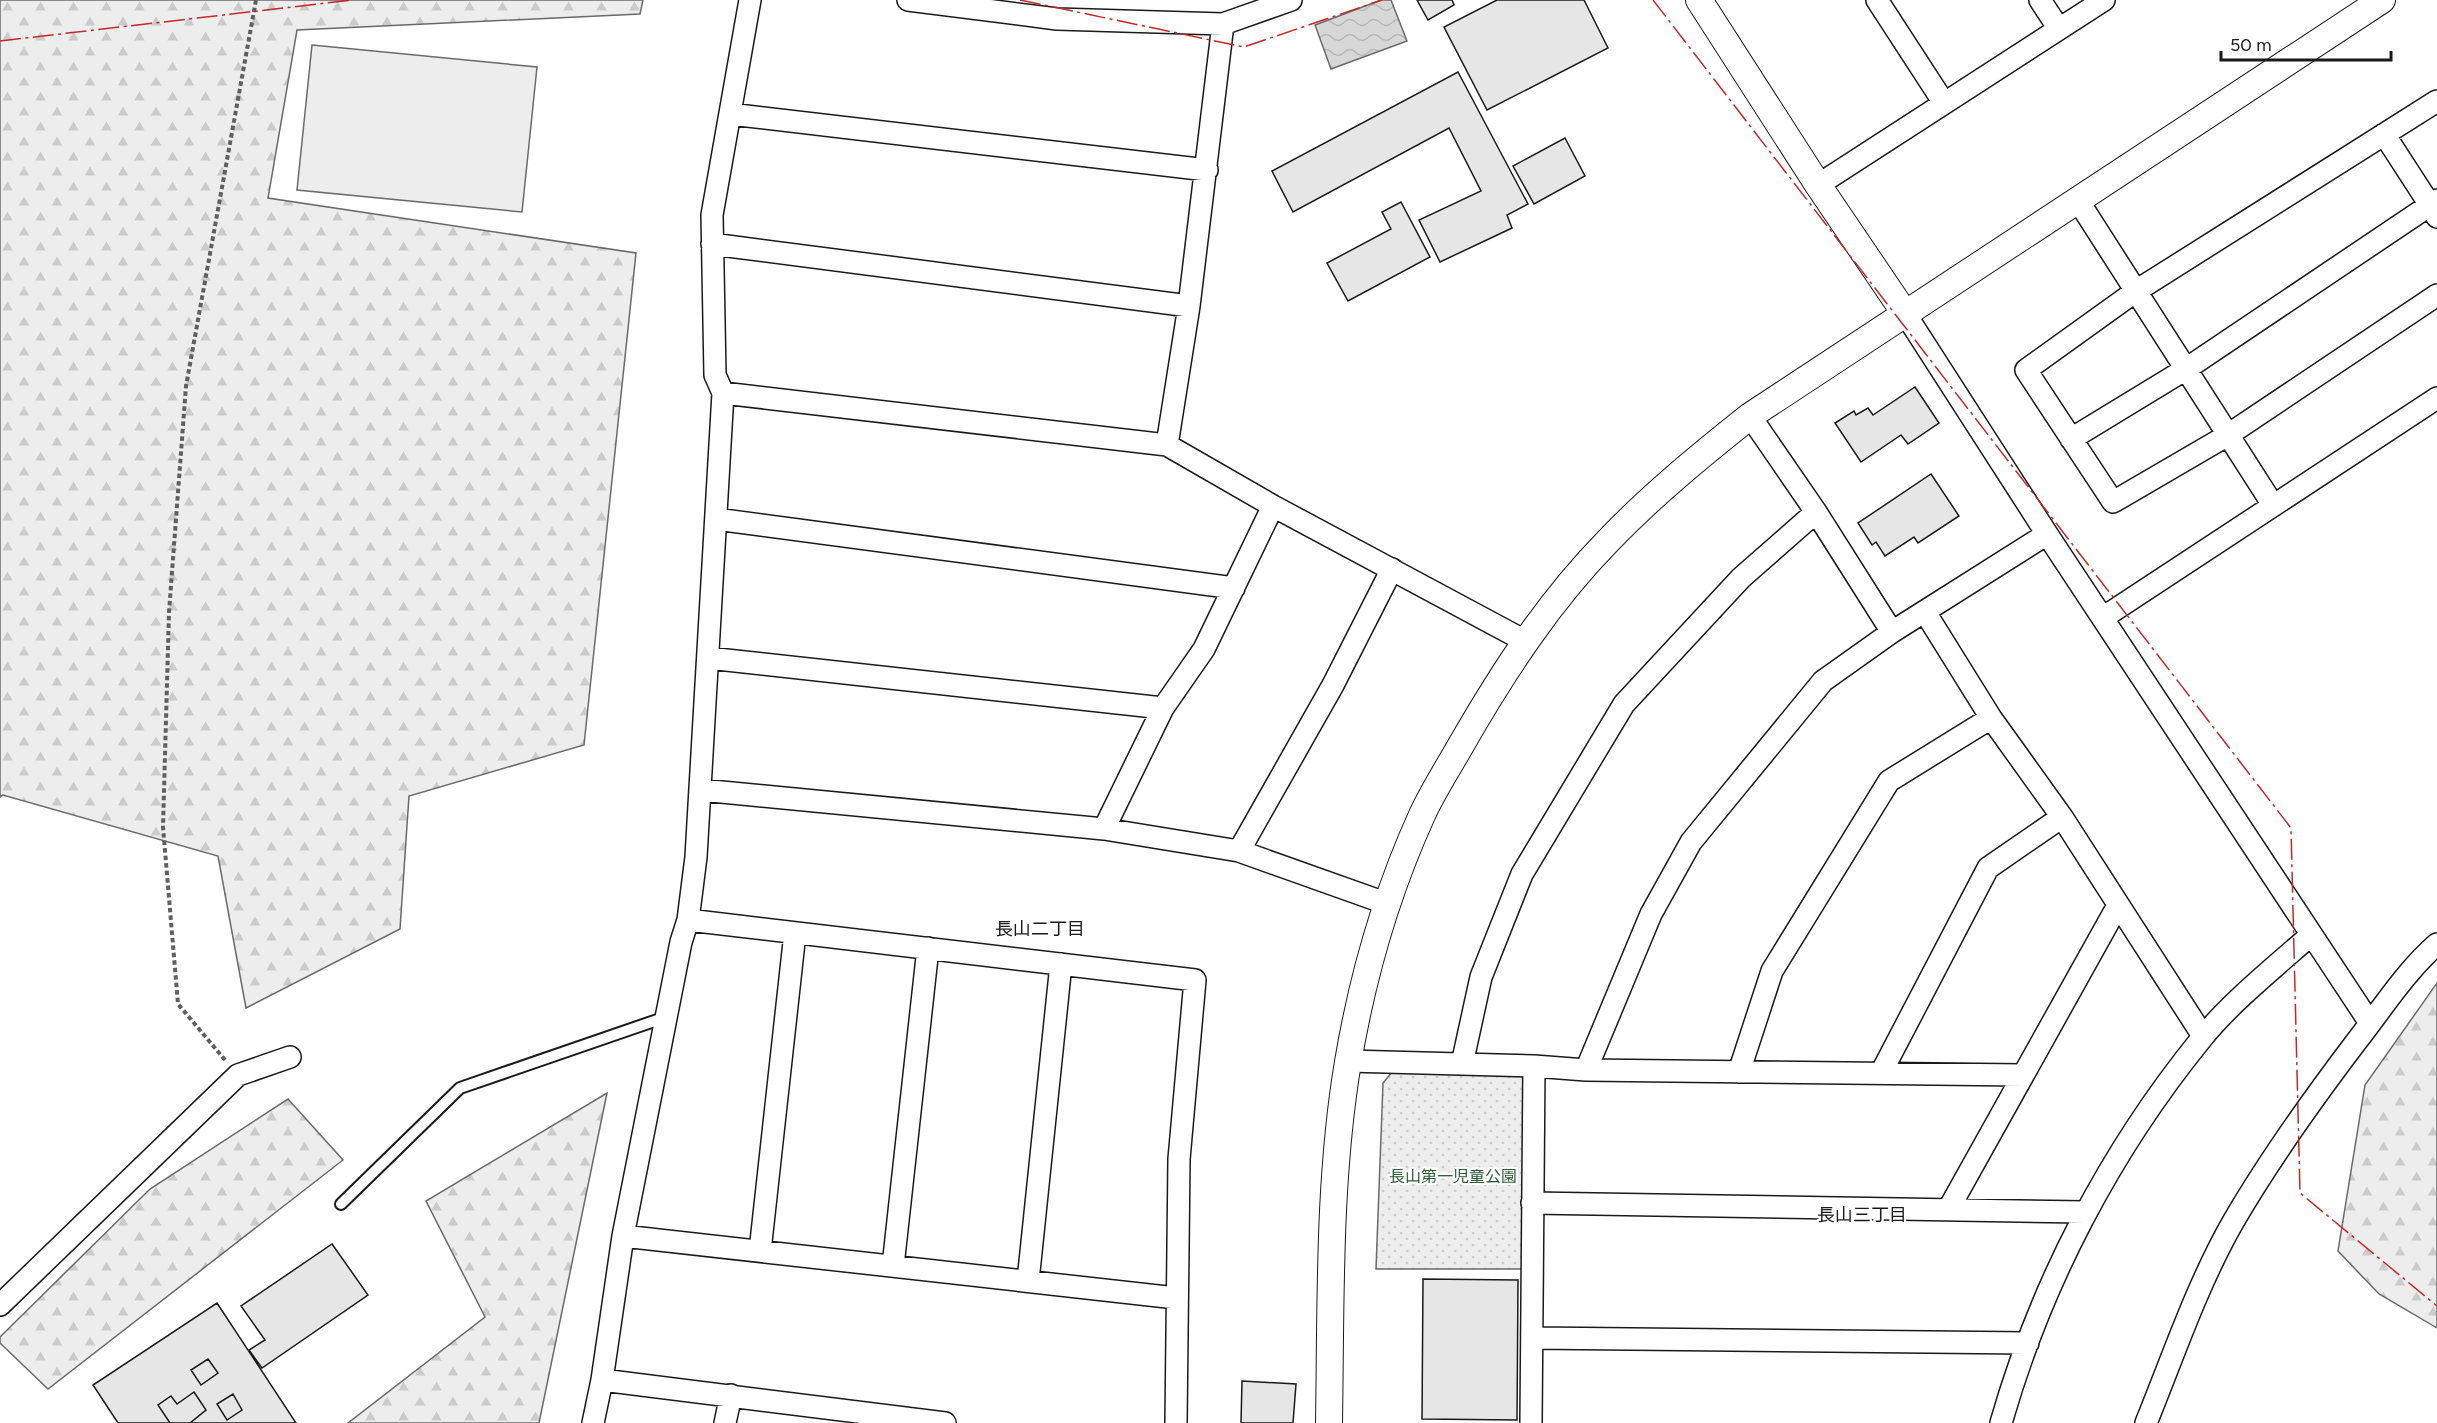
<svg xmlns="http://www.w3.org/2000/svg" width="2437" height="1423" font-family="Figtree,'Noto Sans JP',sans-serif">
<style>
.forest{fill:url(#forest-firs);stroke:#6a6a6a;stroke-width:1.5}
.park{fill:url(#park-dots);stroke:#6a6a6a;stroke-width:1.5}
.pitch{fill:#ededed;stroke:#6a6a6a;stroke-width:1.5}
.water{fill:url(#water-waves);stroke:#6a6a6a;stroke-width:1.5}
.building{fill:#e6e6e6;stroke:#1a1a1a;stroke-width:1.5;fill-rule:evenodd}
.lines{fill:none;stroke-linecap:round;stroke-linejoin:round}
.service-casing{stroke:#1a1a1a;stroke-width:14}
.minor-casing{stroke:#1a1a1a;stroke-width:24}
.tertiary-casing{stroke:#1a1a1a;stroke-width:28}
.path{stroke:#5f5f5f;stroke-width:4;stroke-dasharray:4.5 3;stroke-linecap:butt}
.service{stroke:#fff;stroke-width:10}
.minor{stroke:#fff;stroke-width:21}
.tertiary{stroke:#fff;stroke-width:26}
.power{stroke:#c62828;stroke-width:1.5;stroke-dasharray:21 4.5 3 4.5;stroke-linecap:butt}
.labels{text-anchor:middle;stroke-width:4.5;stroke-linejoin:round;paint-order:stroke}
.park-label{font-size:16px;fill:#2b5a34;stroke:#fff}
.neighbourhood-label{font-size:18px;fill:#1a1a1a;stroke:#fff}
</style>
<defs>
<pattern id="forest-firs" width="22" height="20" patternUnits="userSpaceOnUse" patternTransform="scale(1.5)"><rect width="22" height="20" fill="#ededed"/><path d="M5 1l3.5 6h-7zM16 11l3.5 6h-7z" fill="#cbcbcb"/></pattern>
<pattern id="park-dots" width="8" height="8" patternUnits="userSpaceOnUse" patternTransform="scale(1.5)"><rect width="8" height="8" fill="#ededed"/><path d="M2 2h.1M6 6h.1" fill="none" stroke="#cbcbcb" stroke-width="1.8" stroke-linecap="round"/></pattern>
<pattern id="water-waves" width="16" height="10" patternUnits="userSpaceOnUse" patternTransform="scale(1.5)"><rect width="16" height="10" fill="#d7d7d7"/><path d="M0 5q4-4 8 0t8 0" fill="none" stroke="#b8b8b8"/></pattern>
</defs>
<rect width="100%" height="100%" fill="#fff"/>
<path class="forest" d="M0 0H643L640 14 297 30 268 198 636 253 584 745 409 796 400 929 246 1008 218 856 3 795 0 797Z
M2437 983V1328L2379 1294 2338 1251 2365 1085Z
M607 1093 539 1423H348L485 1317 426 1201Z
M288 1099 343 1160 48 1389 0 1343V1337L150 1189Z"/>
<path class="park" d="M1392 1072H1528L1524 1269H1376L1383 1083Z"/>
<path class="pitch" d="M312 45 537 67 522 212 297 190Z"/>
<path class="water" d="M1381 0H1391L1407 41 1331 69 1315 25Z"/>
<path class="building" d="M1417 0H1452L1454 5 1428 20Z
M1497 0H1584L1608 48 1487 110 1444 27Z
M1458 72 1528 204 1507 215 1512 228 1440 262 1419 220 1481 191 1449 128 1293 212 1272 171Z
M1565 138 1585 176 1534 204 1513 166Z
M1401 202 1430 257 1348 301 1327 263 1391 229 1382 212Z
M1915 387 1939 423 1908 444 1901 435 1861 462 1835 423 1854 411 1856 415 1868 408 1873 415Z
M1931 474 1959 516 1918 543 1914 537 1885 556 1876 542 1872 545 1858 523Z
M332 1244 368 1295 262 1368 249 1350 265 1340 241 1306Z
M1423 1279 1518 1280 1517 1420 1422 1419Z
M217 1303 296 1423H190L206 1410 194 1392 177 1404 171 1396 158 1405 170 1423H118L93 1385ZM208 1359 218 1373 201 1385 191 1370ZM233 1394 242 1410 227 1420 217 1404Z
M208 1359 218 1373 201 1385 191 1370Z
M1242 1381 1296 1384 1293 1423H1241Z
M194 1392 206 1410 190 1423H170L158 1405 171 1396 177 1404Z
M233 1394 242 1410 227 1420 217 1404Z"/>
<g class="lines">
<g class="service-casing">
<path id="service" d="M341 1204 460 1088 666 1017"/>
</g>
<g class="minor-casing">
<path id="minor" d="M908 0 1057 19 1223 24 1291 0
M1877 0 1944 103
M2040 0 2059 29
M1223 24 1189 306 1167 445 1273 506 1525 641
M2437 101 2136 291 2026 370 2113 502 2228 435 2437 295
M730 114 1207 170
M2384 134 2430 205 2437 200
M1818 185 2104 0
M2077 199 2273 505
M712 244 1189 306
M1904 312 2047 534 2370 1023
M723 393 1167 445
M1750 416 1816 512 1892 632
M2071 439 2186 369 2430 205 2437 217
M716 519 1234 588
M1925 612 1991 718 2062 817 2203 1036
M2104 617 2437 398
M708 658 1163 708
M701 790 1104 829 1239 851 1388 904
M1104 829 1163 708 1204 649 1273 506
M1239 851 1333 685 1392 569
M688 920 1195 980 1179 1159 1176 1423
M1348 1061 1534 1066 1586 1070 2023 1075
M1462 1064 1481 977 1522 874 1624 704 1741 578 1816 512
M1586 1070 1651 914 1691 842 1823 681 1892 632 2047 534
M1739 1072 1772 971 1889 781 1991 718
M1881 1073 1988 868 2062 817
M1532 1203 2085 1212
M1948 1210 2117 907
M623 1236 1176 1298
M760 1251 795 933
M893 1266 928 948
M1028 1281 1061 964
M0 1305 238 1075 290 1057
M1532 1338 2028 1343
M602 1380 945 1423
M593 1423 602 1380 623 1236 681 942 688 920 696 857 723 393 715 375 712 215 750 0
M725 1423 731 1395
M1531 1423 1534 1066
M2001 1423C2041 1283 2110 1151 2202 1038 2230 1003 2277 965 2311 935
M2146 1423C2173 1357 2197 1285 2233 1222 2269 1160 2312 1100 2356 1042 2382 1009 2405 972 2437 944"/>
</g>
<g class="tertiary-casing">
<path id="tertiary" d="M1699 0 1818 185 1904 312
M1329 1423C1331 1303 1328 1181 1348 1062 1362 979 1387 892 1422 815 1433 791 1448 768 1461 745 1503 672 1549 601 1608 541 1652 495 1701 455 1750 416L2382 0"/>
</g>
<path class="path" d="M225 1060 178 1004 163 827 169 612 186 386 256 0"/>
<use href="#service" class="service"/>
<use href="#minor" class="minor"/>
<use href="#tertiary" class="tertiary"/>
<path class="power" d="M1020 0 1244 47 1382 0
M1653 0 2291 828 2300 1193 2437 1306
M0 41 352 0"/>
</g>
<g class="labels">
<g class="park-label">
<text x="1453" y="1182">長山第一児童公園</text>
</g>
<g class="neighbourhood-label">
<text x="1040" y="935">長山二丁目</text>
<text x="1862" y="1221">長山三丁目</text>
</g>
</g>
<path d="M2221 51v9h170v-9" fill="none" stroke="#1a1a1a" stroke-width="3"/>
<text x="2230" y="51" font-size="18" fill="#1a1a1a" stroke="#ffffff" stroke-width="4.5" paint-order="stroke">50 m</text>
</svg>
